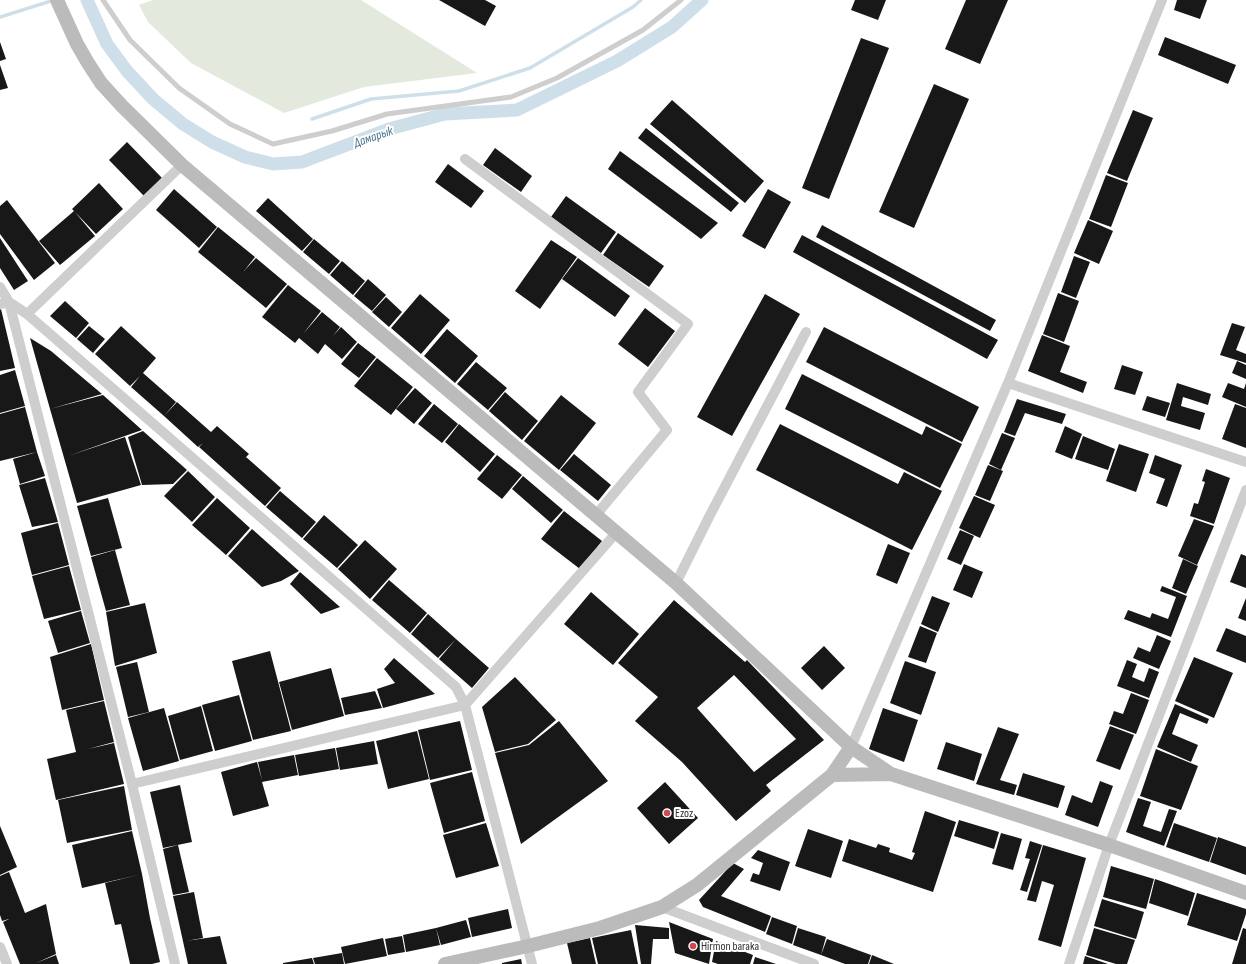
<svg xmlns="http://www.w3.org/2000/svg" width="1246" height="964" font-family="'Sofia Sans Condensed',sans-serif">
<style>
.green{fill:#e4e9de}
.lines{fill:none;stroke-linecap:round;stroke-linejoin:round}
.stream{stroke:#cfdfe9;stroke-width:3.5}
.canal{stroke:#cfdfe9;stroke-width:13}
.building{fill:#181818;fill-rule:evenodd}
.service{stroke:#cecece;stroke-width:5}
.minor{stroke:#cecece;stroke-width:10}
.secondary{stroke:#bbb;stroke-width:14}
.poi-dot{fill:#d24852;stroke:#fff;stroke-width:1.5}
.labels{text-anchor:middle;stroke-width:4;stroke-linejoin:round;paint-order:stroke}
.poi-label{font-size:12px;fill:#313131;stroke:#fff;text-anchor:start}
.water-label{font-size:13px;font-style:italic;fill:#47708b;stroke:#fff}
</style>
<rect width="100%" height="100%" fill="#fff"/>
<path class="green" d="M153 0H361L477 73 364 87 284 113 191 63 148 22 139 5Z"/>
<g class="lines">
<path class="stream" d="M0 17 54 0
M312 119 371 99 459 91 530 68 633 7 641 0"/>
<path class="canal" d="M87 0 107 44 127 71 153 99 183 124 212 142 245 157 273 164 302 162 389 129 445 114 517 110 617 61 672 27 702 0"/>
</g>
<path class="building" d="M439 0H485L496 6 485 26Z
M855 0H886L878 20 851 10Z
M966 0H1008L980 64 945 49Z
M1177 0H1207L1200 19 1174 10Z
M1165 37 1236 65 1228 84 1158 55Z
M861 38 889 48 829 199 802 188Z
M0 42 6 59 0 61Z
M0 65 8 88 0 90Z
M934 84 969 99 914 228 879 212Z
M672 100 764 181 745 203 650 124Z
M1133 110 1153 118 1127 181 1107 173Z
M646 128 739 203 731 212 638 138Z
M127 142 162 178 144 196 109 160Z
M495 148 532 176 521 192 483 165Z
M620 151 718 223 701 239 608 169Z
M448 164 484 191 471 208 435 182Z
M1106 175 1128 183 1111 227 1089 219Z
M99 183 123 209 96 234 75 212 95 236 60 265 39 241 74 211 72 209Z
M174 189 217 227 199 248 156 210Z
M768 189 791 202 765 249 742 236Z
M566 196 616 232 601 253 551 217Z
M268 198 313 239 302 251 256 211Z
M7 200 55 263 34 280 0 234V206Z
M1088 220 1113 231 1099 264 1074 253Z
M822 225 996 320 990 331 816 237Z
M218 227 255 257 244 271 256 258 287 284 266 308 198 252Z
M618 233 664 266 649 287 603 255Z
M802 235 998 340 987 359 793 252Z
M0 238 28 281 14 290 0 268Z
M314 239 340 261 329 274 303 252Z
M551 240 577 257 540 309 515 291Z
M1074 256 1090 262 1076 298 1061 292Z
M578 258 630 296 615 317 562 279Z
M342 261 365 281 353 295 330 275Z
M368 279 386 295 372 311 354 296Z
M288 285 321 311 303 334 322 312 340 327 333 336 341 327 357 342 342 359 325 344 318 354 299 338 295 343 262 317Z
M1058 293 1079 301 1064 342 1043 334Z
M420 294 450 320 421 354 391 328Z
M765 294 800 314 732 436 697 417Z
M386 297 402 312 389 327 372 312Z
M65 301 89 323 76 338 50 316Z
M645 308 675 331 648 367 618 344Z
M1 309 15 368 0 371V310Z
M1232 323 1245 327 1236 350 1246 354V363L1220 355Z
M89 326 105 339 93 353 77 339Z
M121 326 156 358 143 373 176 402 164 416 131 387 140 376 130 386 95 354Z
M824 327 979 407 962 442 806 362Z
M447 329 478 356 455 383 424 356Z
M1042 335 1070 346 1060 372 1087 382 1083 393 1028 371Z
M30 338 51 351 102 394 50 409Z
M358 343 376 357 359 378 341 364Z
M377 358 413 387 391 415 354 386Z
M1237 361 1246 365V379L1232 373Z
M476 362 507 388 488 410 457 384Z
M1122 365 1143 372 1135 395 1114 389Z
M15 370 25 406 0 413V375Z
M802 374 922 435 926 426 962 444 940 488 785 409Z
M1177 383 1211 394 1208 405 1183 397 1181 406 1205 413 1200 430 1166 420Z
M1228 383 1244 389 1246 383V407L1222 397Z
M415 388 432 403 414 424 396 409Z
M505 392 538 421 522 440 489 411Z
M103 395 142 430 68 456 125 437 141 485 77 503 50 409Z
M561 395 596 423 559 470 524 441Z
M1147 396 1170 403 1165 417 1142 410Z
M1017 399 1066 414 1062 424 1025 413 1015 436 1004 432Z
M177 402 211 432 217 426 249 454 243 460 246 457 281 488 265 506 199 447 203 443 198 447 164 416Z
M434 404 458 424 442 443 418 424Z
M1235 404 1246 408V448L1222 439Z
M25 407 37 452 0 461V414Z
M459 424 495 454 480 472 445 442Z
M780 424 898 484 904 472 942 491 912 550 756 470Z
M1065 426 1082 434 1072 459 1055 452Z
M143 431 187 470 173 484 142 485 128 437Z
M1002 433 1015 438 1001 470 989 464Z
M1083 436 1115 449 1108 470 1075 459Z
M1119 444 1149 454 1136 492 1106 481Z
M37 452 45 476 20 484 13 459Z
M574 454 611 485 598 501 560 470Z
M497 455 522 475 502 499 477 479Z
M1155 455 1182 465 1167 507 1156 503 1165 479 1149 473Z
M988 465 1003 471 990 501 975 495Z
M1206 469 1230 478 1214 524 1190 516 1194 503 1198 504 1205 482 1202 481Z
M188 471 215 497 192 522 164 496Z
M523 476 563 510 551 523 512 489Z
M45 478 58 522 32 527 19 485Z
M280 491 316 522 302 538 266 507Z
M974 496 995 505 980 538 959 528Z
M108 498 122 548 91 556 77 506Z
M217 498 250 528 226 555 192 525Z
M564 511 602 541 580 569 541 539Z
M324 515 358 545 337 568 303 539Z
M1194 519 1214 526 1197 565 1178 556Z
M58 523 69 565 32 575 21 533Z
M252 529 299 571 281 581 262 587 228 556Z
M960 530 974 536 961 565 947 559Z
M365 540 397 569 370 599 338 569Z
M888 544 910 553 897 584 876 575Z
M115 550 130 605 106 611 91 557Z
M1241 554 1246 556V588L1230 582Z
M1183 559 1198 566 1186 594 1172 588Z
M964 564 983 572 972 598 953 590Z
M69 566 81 610 44 619 32 576Z
M300 572 340 607 321 614 290 584Z
M389 580 427 613 410 633 372 600Z
M1162 586 1187 596 1171 637 1124 619 1128 610 1150 618 1152 613 1168 619 1176 597 1160 591Z
M591 592 639 634 613 665 564 624Z
M932 596 950 603 938 632 921 624Z
M1246 598V621L1238 618Z
M674 600 745 662 747 660 824 740 766 785 771 791 736 821 682 762 635 721 658 697 618 663ZM734 675 796 739 754 772 697 708Z
M145 603 157 653 115 666 106 612Z
M81 611 90 643 58 653 48 621Z
M428 614 456 639 438 658 411 634Z
M920 626 937 633 926 663 908 657Z
M1226 628 1246 636V663L1216 651Z
M1157 635 1171 641 1159 669 1133 658 1138 647 1150 652Z
M456 639 489 668 472 688 439 659Z
M91 644 104 700 62 710 50 657Z
M824 646 845 668 822 690 801 668Z
M270 651 291 731 253 740 232 661Z
M1194 657 1233 673 1214 718 1175 701Z
M394 658 435 694 383 708 377 689 395 683 384 669Z
M1127 660 1137 664 1132 677 1144 682 1149 668 1159 672 1149 698 1117 686Z
M905 661 936 672 921 715 890 703Z
M137 662 149 712 128 717 116 667Z
M331 668 344 716 292 730 279 682Z
M515 677 556 720 528 744 495 752 482 707Z
M375 691 382 708 345 715 341 698Z
M1131 693 1149 700 1136 734 1109 724 1114 711 1123 714Z
M239 695 252 741 215 751 202 705Z
M104 701 114 742 88 749 114 743 124 784 56 800 47 759 76 752 66 710Z
M1175 704 1209 719 1207 724 1180 713 1172 734 1198 745 1191 762 1157 747Z
M201 706 213 751 180 760 168 716Z
M164 708 179 761 143 771 128 718Z
M883 708 918 720 904 762 869 749Z
M460 721 472 770 430 780 418 730Z
M559 721 608 781 521 844 495 753 529 745Z
M1110 726 1134 735 1120 770 1096 761Z
M998 727 1019 734 1000 780 1017 785 1014 795 976 784Z
M417 731 429 779 388 789 376 741Z
M374 741 378 764 340 770 336 748Z
M946 742 982 754 974 781 937 769Z
M335 748 339 769 299 776 295 755Z
M1156 749 1198 766 1181 810 1140 796Z
M294 755 298 775 262 782 269 806 233 816 221 772 257 762 262 780 258 762Z
M472 772 485 821 444 833 430 783Z
M1023 773 1065 786 1058 808 1016 795Z
M1100 781 1113 786 1098 827 1065 815 1072 795 1092 803Z
M665 782 698 818 669 844 637 808Z
M180 785 192 842 163 848 150 792Z
M124 786 132 830 67 843 58 800Z
M1138 798 1151 802 1143 826 1161 832 1169 809 1177 811 1164 846 1126 832Z
M925 811 956 822 933 892 842 861 849 839 876 848 878 844 890 848 889 852 912 860 915 853 912 852Z
M959 820 999 832 994 849 954 836Z
M486 823 499 866 456 878 443 835Z
M1174 823 1217 838 1209 862 1166 847Z
M0 826 17 867 0 875Z
M808 829 843 841 831 878 795 866Z
M132 831 142 874 82 888 72 845Z
M1001 833 1022 839 1013 870 992 864Z
M1218 837 1246 847V875L1210 862Z
M1030 841 1042 845 1027 892 1020 890 1030 859 1025 858Z
M178 845 189 892 173 895 163 849Z
M1043 845 1086 858 1061 947 1038 940 1054 885 1042 881 1036 902 1027 900Z
M758 850 790 862 780 891 750 881 753 873 759 875 763 863 751 858Z
M733 863 744 869 721 896 771 916 765 932 703 907 699 900Z
M1111 866 1154 879 1146 909 1103 897Z
M9 872 25 913 46 904 56 954 36 963 56 955 59 964H20L3 922 9 919 2 921 0 915V876Z
M142 874 150 918 160 962 152 964H130L121 924 115 925 105 883Z
M1155 879 1195 893 1188 916 1149 903Z
M194 892 203 938 186 941 220 936 227 964H188L173 896Z
M1197 893 1246 909V914L1237 941 1187 925Z
M1102 899 1144 912 1136 939 1094 926Z
M508 909 512 928 472 937 468 918Z
M772 917 797 926 792 944 766 934Z
M466 920 471 937 441 945 436 928Z
M669 922 713 939 709 964 675 953Z
M635 925 669 928V939H653L651 964H641Z
M436 928 440 945 406 952 403 935Z
M798 928 826 937 821 955 793 945Z
M1094 928 1135 940 1127 964H1116L1086 955Z
M1243 928 1246 929V964H1232Z
M631 930 638 964H598L592 938Z
M402 936 405 952 388 955 385 939Z
M383 938 387 956 345 964 341 947Z
M590 938 596 964H572L567 943Z
M827 939 871 955 868 964H845L821 955Z
M716 941 753 955 750 964H718L712 962Z
M342 953 344 964H315L313 958Z
M872 955 894 964H869Z
M1085 956 1108 964H1083Z
M755 957 776 964H753Z
M312 958 314 964H283V963Z
M521 959 522 964H502V963Z"/>
<g class="lines">
<path class="service" d="M103 0 130 40 179 88 230 124 273 144 332 131 387 114 511 97 557 78 643 30 681 0"/>
<path class="minor" d="M465 159 688 324 638 392 667 430 596 515
M0 287 9 302 132 784 175 964
M0 304 9 302 27 314 182 165
M27 314 456 687 465 705 532 964
M1008 383 1246 462
M676 583 709 517 806 332
M851 747 1008 383 1162 0
M132 784 465 705 616 533
M662 907 814 964
M0 947 7 964
M1069 964 1109 845 1246 490"/>
<path class="secondary" d="M57 0 77 44 88 63 101 83 122 106 182 165 676 583 851 747
M832 775 891 774
M445 964 528 946 600 928 662 907 697 885 832 775 851 747 891 774 1109 845 1246 893"/>
</g>
<g class="poi-dot">
<circle cx="667" cy="813" r="4"/>
<circle cx="693" cy="946" r="4"/>
</g>
<g class="labels">
<g class="poi-label">
<text x="675" y="817">Ezoz</text>
<text x="701" y="950">Hirmon baraka</text>
</g>
<g class="water-label">
<text transform="translate(373 136) rotate(-19)" y="5">Дамарык</text>
</g>
</g>
</svg>
